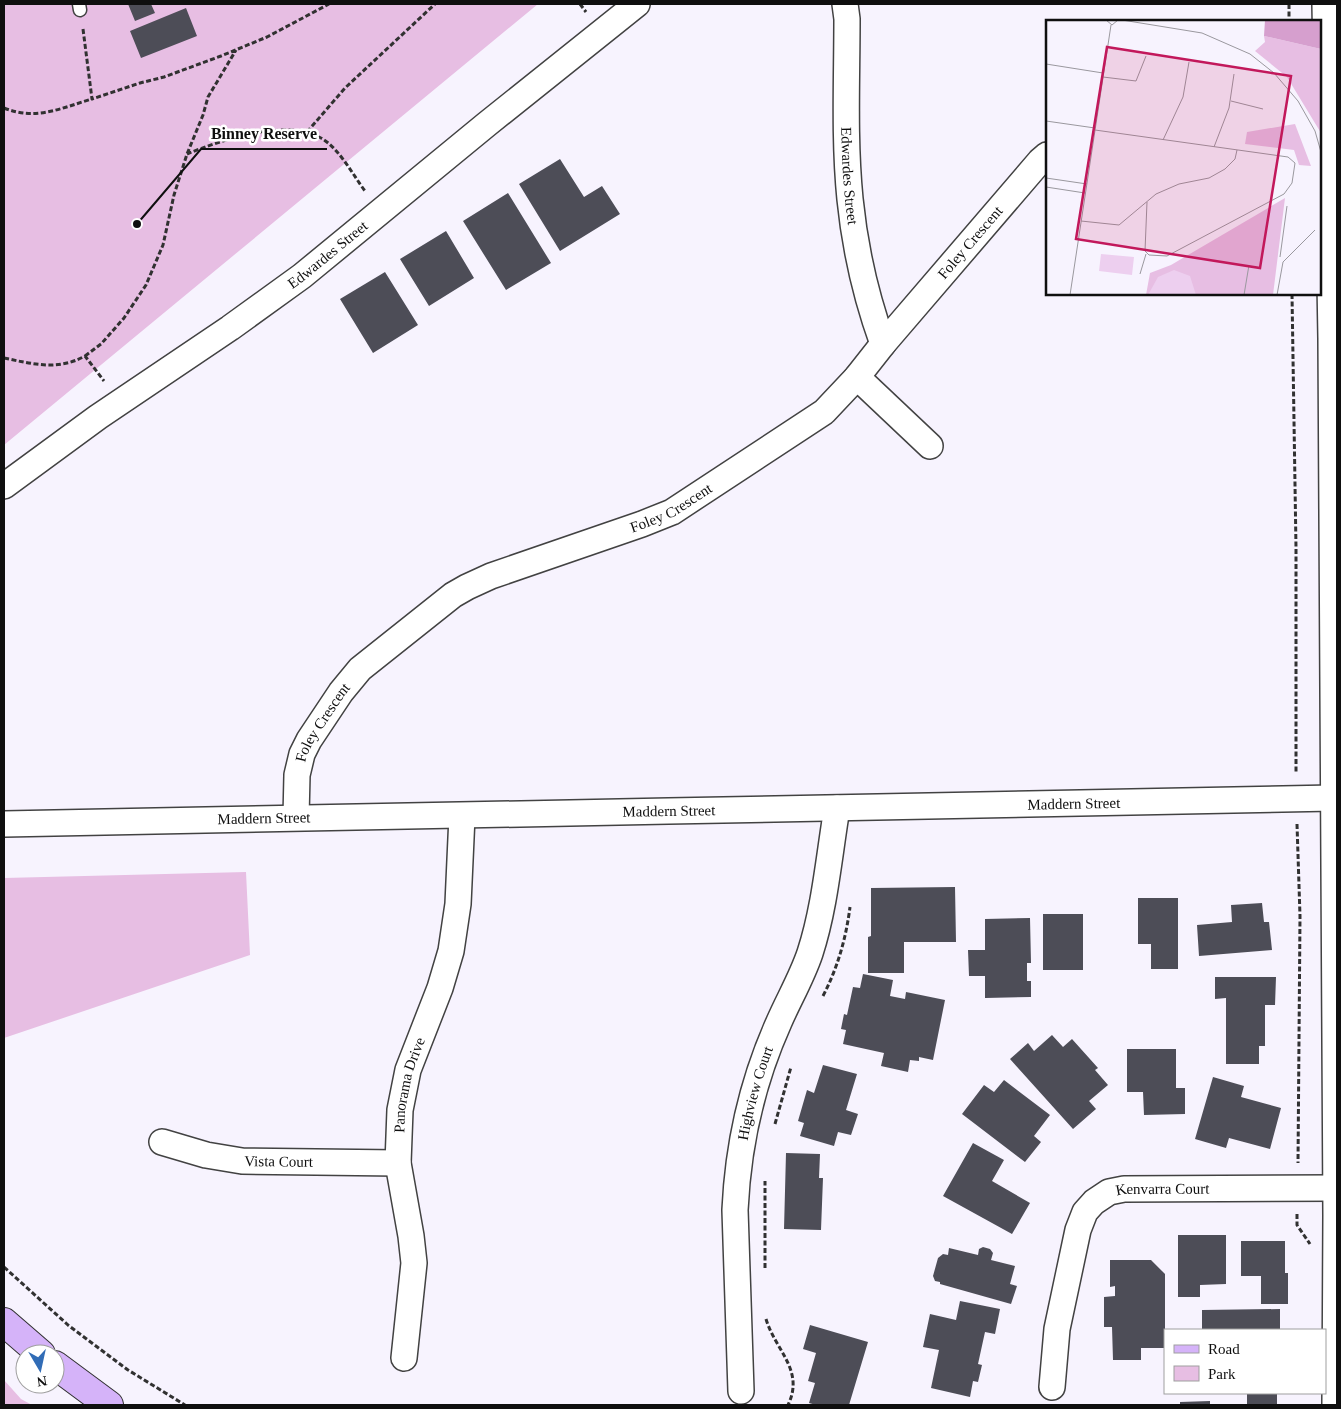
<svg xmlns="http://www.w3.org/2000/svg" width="1341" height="1409" font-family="'Times New Roman',serif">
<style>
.green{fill:#e7bee3}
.building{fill:#4d4d57}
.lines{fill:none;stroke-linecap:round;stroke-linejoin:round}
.lane-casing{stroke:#424242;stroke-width:15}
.street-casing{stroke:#424242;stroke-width:28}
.secondary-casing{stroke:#313131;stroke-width:30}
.path{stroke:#313131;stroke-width:3;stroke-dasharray:5 2.5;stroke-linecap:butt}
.lane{stroke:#fff;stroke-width:12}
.street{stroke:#fff;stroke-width:25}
.secondary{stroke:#d5b3f9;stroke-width:28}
.labels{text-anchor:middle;stroke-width:5;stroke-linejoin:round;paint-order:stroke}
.street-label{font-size:15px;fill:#0f0f0f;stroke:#fff}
.inset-road{fill:none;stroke:#9a989e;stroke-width:1}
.view{fill:#c2185b;fill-opacity:0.15;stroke:#c2185b;stroke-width:2.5}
.inset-edge{fill:none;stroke:#0f0f0f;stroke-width:2.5}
.leader{fill:none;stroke:#0f0f0f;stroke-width:2}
.callout-dot{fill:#0f0f0f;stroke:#fff;stroke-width:2}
.callout-label{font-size:16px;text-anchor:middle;font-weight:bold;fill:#0f0f0f;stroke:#fff;stroke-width:5;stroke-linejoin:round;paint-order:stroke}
</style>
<rect width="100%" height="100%" fill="#f7f3fe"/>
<path class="green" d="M4 4H538L4 445Z
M246 872 250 955 4 1038V878Z
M4 1380 21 1399 32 1405H4Z"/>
<path class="building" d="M128 4H151L155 13 135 21Z
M186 8 197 36 141 58 130 31Z
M560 159 584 197 602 186 620 214 560 251 519 184Z
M508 193 551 263 506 290 463 221Z
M446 231 474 278 429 306 400 259Z
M385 272 418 325 373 353 340 299Z
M955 887 956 942H904V973H868V937L871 936V888Z
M1138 898H1178V969H1151V944H1138Z
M1262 903 1264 922H1269L1272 950 1199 956 1197 925 1232 922 1231 905Z
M1043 914H1083V970H1043Z
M1030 918 1031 963H1027V981H1031V997L985 998V976H969L968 950H985V919Z
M863 974 893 980 890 996 905 999 906 992 945 1000 933 1060 919 1057V1061L910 1060 908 1072 881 1066 884 1053 843 1044 846 1030 841 1029 844 1014 847 1015 853 987 860 988Z
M1215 977H1276L1275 1005H1265V1046H1259V1064H1226V998L1215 999Z
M1052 1035 1063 1047 1072 1039 1098 1068 1095 1070 1108 1085 1089 1101 1096 1109 1073 1129 1010 1059 1028 1043 1034 1051Z
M1127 1049H1176V1088H1185V1114L1144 1115 1143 1092H1127Z
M823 1065 857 1074 846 1110 858 1114 851 1135 838 1132 834 1146 800 1136 804 1123 798 1121 807 1090 814 1093Z
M1213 1077 1244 1086 1241 1097 1281 1108 1270 1149 1229 1138 1226 1148 1195 1139Z
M1004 1080 1050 1115 1034 1136 1041 1142 1025 1162 962 1114 984 1085 994 1092Z
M973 1143 1004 1160 992 1181 1030 1203 1012 1234 943 1196Z
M786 1153 820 1154 819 1178H823L821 1230 784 1229Z
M1178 1235H1226V1284L1200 1285V1297H1178Z
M1241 1241H1285V1273H1288V1304H1261V1276H1241Z
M983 1247 990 1249 993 1253 991 1260 1015 1266 1010 1284 1017 1286 1011 1304 940 1284V1282L935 1281 933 1276 938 1258 943 1254 948 1255 949 1248 978 1255 979 1249Z
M1110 1260H1151L1165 1274V1348H1141V1360H1113L1112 1327H1104V1297L1115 1296V1286L1110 1287Z
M960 1301 1000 1309 995 1334 985 1332 978 1364 982 1365 978 1382 973 1381 970 1397 931 1388 939 1350 923 1347 930 1314 956 1320Z
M1280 1309V1330H1202V1310Z
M810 1325 868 1342 849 1405H816L809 1403 815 1383 808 1381 816 1353 803 1349Z
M1247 1393H1277V1405H1247Z
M1210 1401V1405H1180V1402Z"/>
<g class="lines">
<g class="lane-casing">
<path id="lane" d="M79 4 80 10"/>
</g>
<g class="street-casing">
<g id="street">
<path id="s1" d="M845 4 847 19C847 79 844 139 850 199 855 249 866 297 883 344"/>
<path d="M1325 4 1331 338 1336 1215 1335 1405"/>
<path d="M857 377 930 446"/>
<path id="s2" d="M4 486 98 417 230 328 302 276 487 124 637 4"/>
<path id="s3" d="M296 817 297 775 302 754 309 740 341 692 360 669 453 595 467 587 491 576 642 524 672 512 824 412 857 377 883 344 1040 161 1047 155"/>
<path id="s4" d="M4 824C447 813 890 809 1333 798"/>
<path id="s5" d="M162 1142 206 1155 242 1161 398 1163"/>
<path id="s6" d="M404 1358 414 1263 411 1236 398 1163 400 1110 408 1070 440 988 451 951 458 904 462 816"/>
<path id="s7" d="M1052 1387 1057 1329 1078 1230 1085 1212 1094 1202 1109 1192 1124 1189 1335 1188"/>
<path id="s8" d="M741 1391 735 1210C738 1145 752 1082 779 1022 789 999 802 977 810 953 825 907 829 856 837 808"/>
</g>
</g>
<g class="secondary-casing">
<path id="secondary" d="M4 1322 41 1354
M55 1365 109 1405"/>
</g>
<path class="path" d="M580 4 586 12
M1289 4V21
M83 29 92 99 140 83 164 77 221 56 267 37 329 4
M4 108C36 121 61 108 92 99
M307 132 345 88 435 4
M187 154C221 140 287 118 321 138 339 148 353 175 365 191
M1292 294 1296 548V773
M85 356 101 344 124 318 146 285 163 245 174 195 187 154 203 115 208 97 236 50
M4 358C33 364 58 371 85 356L104 381
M1297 824 1300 916 1298 1163
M823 996C838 967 846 938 850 907
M775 1124 791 1067
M1297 1214V1225L1310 1244
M4 1267 68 1325 128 1370 185 1405
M765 1268V1181
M766 1319C775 1350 805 1370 788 1405"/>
<use href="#lane" class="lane"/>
<use href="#street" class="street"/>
<use href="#secondary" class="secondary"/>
</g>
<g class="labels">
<g class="street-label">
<text dy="5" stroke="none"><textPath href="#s1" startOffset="172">Edwardes Street</textPath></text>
<text dy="5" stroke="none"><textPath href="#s3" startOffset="926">Foley Crescent</textPath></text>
<text dy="5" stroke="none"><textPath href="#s2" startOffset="398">Edwardes Street</textPath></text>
<text dy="5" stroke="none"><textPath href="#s3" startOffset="521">Foley Crescent</textPath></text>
<text dy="5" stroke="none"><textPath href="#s3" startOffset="101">Foley Crescent</textPath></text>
<text dy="5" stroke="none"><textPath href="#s4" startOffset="1070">Maddern Street</textPath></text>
<text dy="5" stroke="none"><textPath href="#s4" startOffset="665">Maddern Street</textPath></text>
<text dy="5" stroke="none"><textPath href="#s4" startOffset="260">Maddern Street</textPath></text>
<text dy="5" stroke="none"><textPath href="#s6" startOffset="276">Panorama Drive</textPath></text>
<text dy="5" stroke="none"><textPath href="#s8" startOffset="300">Highview Court</textPath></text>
<text dy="5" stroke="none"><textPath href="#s5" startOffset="119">Vista Court</textPath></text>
<text dy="5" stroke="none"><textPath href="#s7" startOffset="264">Kenvarra Court</textPath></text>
</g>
</g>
<g transform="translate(1046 20)">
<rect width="275" height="275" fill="#f7f3fe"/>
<path d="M218 16 275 29V113L241 57 209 31 219 22ZM249 104 265 146 253 145 248 130 199 124 201 112ZM239 178 227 275H100L104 253 125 245Z" fill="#e7bee3"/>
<path d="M219 0H275V29L218 16Z" fill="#d69fce"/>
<path d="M55 234 88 237 86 255 53 251ZM128 250 144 256 150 275H102L112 257Z" fill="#edcfef"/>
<path class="inset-road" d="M60 0 66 5 72 0M76 0 156 13 204 34 228 53 252 81 269 111 275 132M0 44 57 53M57 57 90 61 100 36M185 81 217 89M0 101 49 108M49 110 242 137 249 143 246 163 238 174 121 236 103 235 99 231 101 182M117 120 137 77 143 42M168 127 183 88 188 54M0 158 41 164M0 167 39 173M35 201 73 205 110 174 133 164 163 158 179 149 189 139 191 130M234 237 241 186M94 254 100 234M24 275 65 5M198 275 203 245M231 275 237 242 269 210"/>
<path class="view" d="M61 27 245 56 214 248 30 219Z"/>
<rect width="275" height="275" class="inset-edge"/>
</g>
<path class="leader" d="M137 224L201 149H327"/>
<circle class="callout-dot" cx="137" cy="224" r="5"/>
<g class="callout-label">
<text x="264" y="139">Binney Reserve</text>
</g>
<rect width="1341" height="1409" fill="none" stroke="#0f0f0f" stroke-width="10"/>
<rect x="1164" y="1329" width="162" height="65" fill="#ffffff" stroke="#9f9f9f"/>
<rect x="1174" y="1345" width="25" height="8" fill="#d5b3f9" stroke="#9f9f9f"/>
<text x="1208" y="1354" font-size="15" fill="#0f0f0f">Road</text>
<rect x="1174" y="1366" width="25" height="15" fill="#e7bee3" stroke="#9f9f9f"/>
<text x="1208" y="1379" font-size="15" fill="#0f0f0f">Park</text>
<g transform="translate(40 1369) rotate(171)"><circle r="24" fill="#ffffff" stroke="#9f9f9f"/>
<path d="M0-4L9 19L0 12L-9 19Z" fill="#316cb6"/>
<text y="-8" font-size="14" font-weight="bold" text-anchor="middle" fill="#0f0f0f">N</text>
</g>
</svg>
